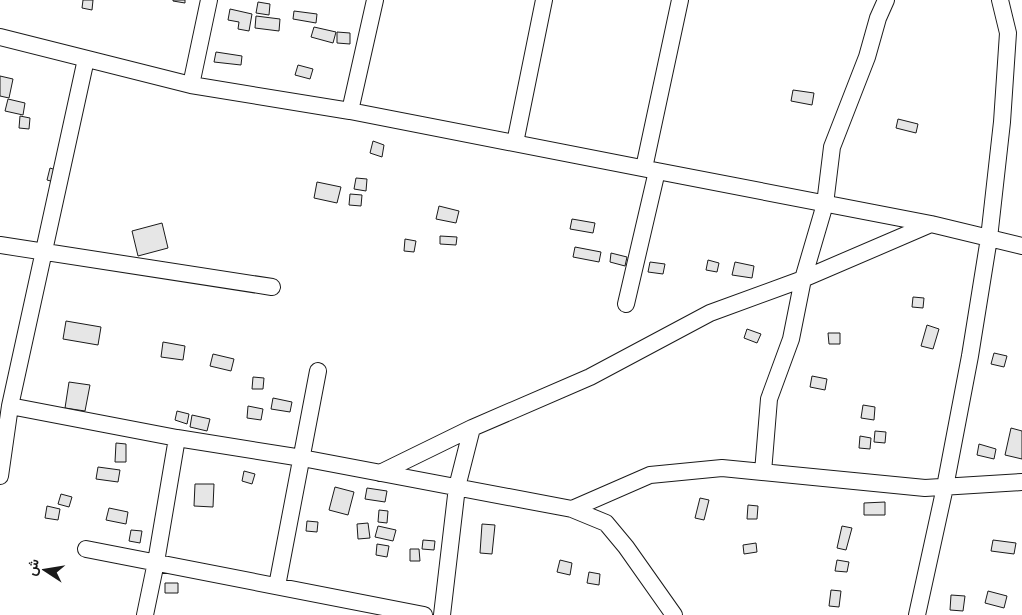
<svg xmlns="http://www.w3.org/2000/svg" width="1022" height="615" font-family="'Fira Sans Condensed',Vazirmatn,sans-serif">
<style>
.building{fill:#e6e6e6;stroke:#1a1a1a}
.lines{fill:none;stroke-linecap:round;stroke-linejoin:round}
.street-casing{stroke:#1a1a1a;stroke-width:18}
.street{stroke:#fff;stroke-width:16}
</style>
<rect width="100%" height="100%" fill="#fff"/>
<path class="building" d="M83 0H93L92 10 82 8Z
M173 0H185V3L173 1Z
M258 2 270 4 269 15 256 13Z
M230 9 252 14 249 31 238 29 239 22 228 20Z
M294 11 317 14 316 23 293 19Z
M256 16 280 19 279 31 255 28Z
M314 27 336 32 333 43 311 37Z
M337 32 350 33V44L337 43Z
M216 52 242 56 241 65 214 62Z
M298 65 313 69 310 79 295 75Z
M0 76 13 79 9 98 0 96Z
M793 90 814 93 812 105 791 101Z
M8 99 25 103 23 115 5 111Z
M20 116 30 118 29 129 19 128Z
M898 119 918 124 916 133 896 128Z
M373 141 384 145 382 157 370 153Z
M50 168 62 172 58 183 47 180Z
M356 178 367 179 366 191 354 189Z
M317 182 341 187 337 203 314 198Z
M350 194 362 195 361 206 349 205Z
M439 206 459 211 456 223 436 219Z
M572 219 595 223 593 233 570 229Z
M162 223 168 248 138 256 132 231Z
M440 236 457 237 456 245 440 244Z
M405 239 416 241 414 252 404 251Z
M575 247 601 252 599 262 573 257Z
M611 253 627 257 625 266 610 262Z
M708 260 719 263 717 272 706 270Z
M650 262 665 264 663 274 648 272Z
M735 262 754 266 752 278 732 275Z
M913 297 924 298 923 308 912 307Z
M66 321 101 327 98 345 63 339Z
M927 325 939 329 933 349 921 346Z
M747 329 761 334 757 343 744 338Z
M828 333H840V344H829Z
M163 342 185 346 183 360 161 357Z
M994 353 1007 356 1004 367 991 364Z
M213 354 234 359 231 371 210 366Z
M812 376 827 379 825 390 810 387Z
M253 377 264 378 263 389H252Z
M69 382 90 385 85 411 65 408Z
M273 398 292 402 290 412 271 409Z
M863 405 875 407 874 420 861 418Z
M248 406 263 409 261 420 247 418Z
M177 411 189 414 187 424 175 420Z
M192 415 210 419 207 431 190 427Z
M1011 428 1022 431V459L1005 455Z
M875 431 886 432 885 443 874 442Z
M860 436 871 438 870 449 859 448Z
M116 443 126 444V462H115Z
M979 444 996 449 994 459 977 455Z
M98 467 120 470 118 482 96 479Z
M244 471 255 474 252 484 242 481Z
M195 484H214L213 507 194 506Z
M335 487 354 492 348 515 329 510Z
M367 488 387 491 385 502 365 499Z
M61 494 72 497 69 507 58 504Z
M700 498 709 500 704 520 695 518Z
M885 502V515H864V503Z
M748 505 758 506 757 519H747Z
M47 506 60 509 58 520 45 518Z
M109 508 128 512 126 524 106 520Z
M379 510 388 511 387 523 378 522Z
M307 521 318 522 317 532 306 531Z
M368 523 370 538 358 539 357 524Z
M482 524 495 525 492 554 480 553Z
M378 526 396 530 393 541 375 537Z
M842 526 852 528 846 550 837 548Z
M131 530 142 531 140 543 129 541Z
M423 540 435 541 434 550 422 549Z
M993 540 1016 543 1014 554 991 551Z
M756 543 757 552 744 554 743 545Z
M377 544 389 546 387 557 376 555Z
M410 549H419L420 561H410Z
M560 560 572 563 570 575 557 572Z
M837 560 849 562 847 572 835 571Z
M589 572 600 574 599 585 587 583Z
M165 583H178V593H165Z
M831 590 841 591 839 607 829 606Z
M988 591 1007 596 1004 608 985 603Z
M951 595 965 596 963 611 950 610Z"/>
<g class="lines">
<g class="street-casing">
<path id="street" d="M0 37 191 85 350 111 657 171 931 224 1022 246
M191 85 209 0
M350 111 375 0
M515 143 544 0
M644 168 680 0
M0 245 272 287
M626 304 657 171
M10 406 177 438 302 458 572 509 650 475 722 468 925 488 1022 482
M763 472 769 399 791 339 803 279 825 204 832 147 867 57 878 18 886 0
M380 473 472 428 590 377 710 313 803 279 931 224
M0 476 10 406 86 59
M572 509 606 523 626 547 674 615
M86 549 424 615
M277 586 318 371
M145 615 156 562 177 438
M442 615 457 487 472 428
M917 615 945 487 970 356 989 238 1002 122 1008 33 1000 0"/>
</g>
<use href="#street" class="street"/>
</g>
<g transform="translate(45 570) rotate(282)" stroke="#ffffff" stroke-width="4" paint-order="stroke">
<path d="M0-4L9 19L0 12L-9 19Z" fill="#1a1a1a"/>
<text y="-8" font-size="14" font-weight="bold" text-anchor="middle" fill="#1a1a1a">ش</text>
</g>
</svg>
